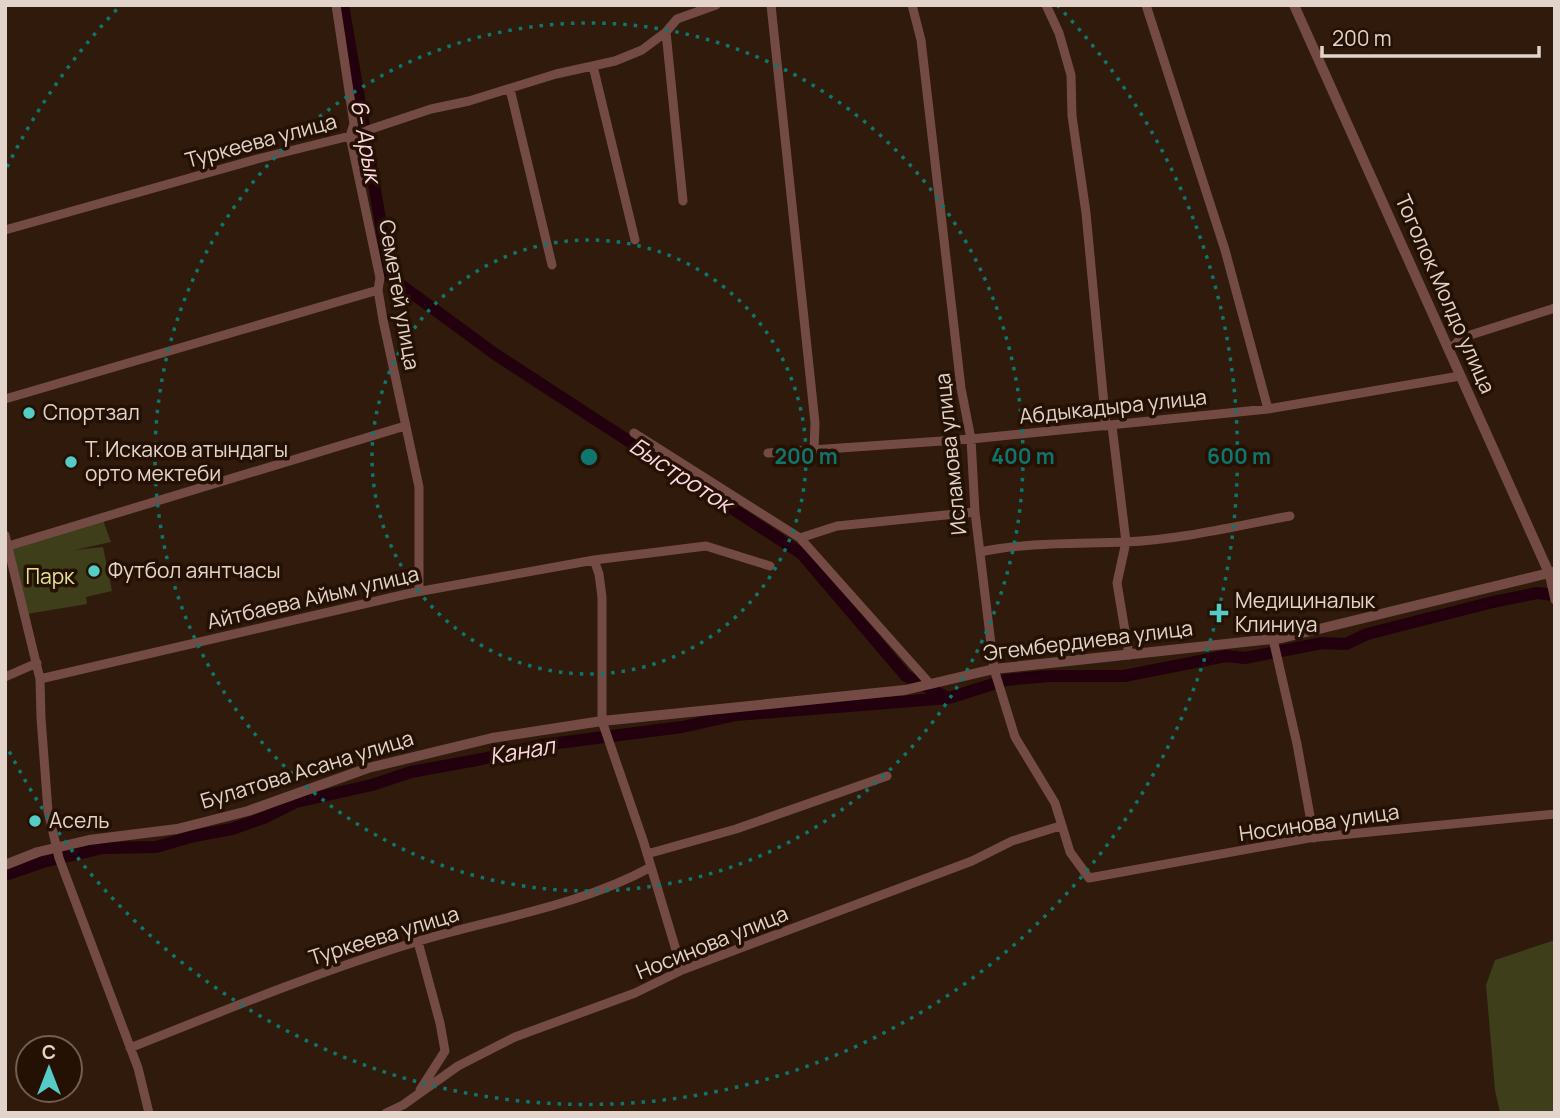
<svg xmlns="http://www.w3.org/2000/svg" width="1560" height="1118" font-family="Manrope,sans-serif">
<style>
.green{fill:#3e3e1a}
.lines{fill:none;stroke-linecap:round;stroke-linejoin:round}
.river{stroke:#23000d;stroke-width:12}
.minor{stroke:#744a45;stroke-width:9}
.tertiary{stroke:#744a45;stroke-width:10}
.ring{fill:none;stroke:#0f766e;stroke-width:3.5;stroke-dasharray:3.5 7}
.poi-dot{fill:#55cdc6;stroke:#251104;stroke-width:2.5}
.labels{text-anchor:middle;stroke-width:7;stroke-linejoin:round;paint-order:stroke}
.street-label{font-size:21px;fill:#e2d3cb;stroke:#251104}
.poi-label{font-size:21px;fill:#e2d3cb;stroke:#251104;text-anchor:start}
.park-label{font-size:21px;fill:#e3e394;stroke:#251104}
.water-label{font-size:23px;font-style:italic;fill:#fcd9e2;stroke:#251104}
.centre{fill:#0f766e;stroke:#251104;stroke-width:3.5}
.ring-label{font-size:21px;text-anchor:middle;font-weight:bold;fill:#0f766e;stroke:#251104;stroke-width:7;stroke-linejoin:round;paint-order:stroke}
</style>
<rect width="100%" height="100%" fill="#2f1a0c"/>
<path class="green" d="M103 520 111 542 75 550 103 547 112 591 86 597 87 604 27 614 11 548Z
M1555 940V1113H1500L1495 1090 1486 985 1495 960Z"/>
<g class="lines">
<path class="river" d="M343 5 390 277 495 354 802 554 906 676 948 698
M5 875 43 862 103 848 156 847 194 836 232 829 266 817 296 802 372 785 411 772 482 759 542 745 682 727 736 715 949 698 1006 680 1049 676H1124L1226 656 1245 658 1322 643 1346 644 1367 634 1493 602 1537 593 1555 595"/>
<path class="minor" d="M336 5 354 124 350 136 380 278 378 290 383 320 419 487V591
M771 5 815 423 814 450
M912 5 921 40 961 388 971 439 975 512 994 669 1015 737 1055 803 1070 852 1089 878 1309 838 1555 814
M1046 5 1059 33 1071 75 1072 116 1086 213 1106 426
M1146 5 1225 250 1268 409
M666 32 683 201
M593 66 635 240
M510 89 552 265
M5 230 257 159 350 136 431 109 469 101 556 74 615 61 642 50 666 32 677 19 716 5
M1449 351 1461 338 1555 308
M5 399 378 290
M1112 426 1126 542 1117 583 1129 655
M634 433 800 538 930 684
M768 453 971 439 1268 409 1460 376
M5 535 40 679 41 718 48 811 59 858 138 1068 149 1113
M800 538 837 526 975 512
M5 547 405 426
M980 552C1027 542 1076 544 1125 542 1180 540 1236 526 1290 516
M594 560 599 574 602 597V721L643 840 682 970
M1555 571 1549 573 1555 600
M1273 639 1297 744 1314 838
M5 677 37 663
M40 679 411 593 594 560 706 546 770 566
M647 854 736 829 887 776
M418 942 440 1023 445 1051 420 1090
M130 1048C225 1010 320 971 419 941 496 918 580 906 651 867
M386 1113 403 1105 458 1066 515 1037 635 993 682 970 972 861 1012 841 1060 826"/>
<path class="tertiary" d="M5 865 38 852 89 840 177 829 248 811 368 768 492 738 602 721 905 690 994 669 1282 638 1549 573 1294 5"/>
</g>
<g class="ring">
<circle cx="589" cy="457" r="217"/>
<circle cx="589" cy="457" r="434"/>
<path d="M7 167A650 650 0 0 1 121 5M1057 5A650 650 0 1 1 7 747"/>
</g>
<g class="poi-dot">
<circle cx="29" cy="413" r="7"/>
<circle cx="71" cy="462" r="7"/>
<circle cx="94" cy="571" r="7"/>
<path d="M1215.5 602.5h7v7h7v7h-7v7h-7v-7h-7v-7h7z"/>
<circle cx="35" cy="821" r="7"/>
</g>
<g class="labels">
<g class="street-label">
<text transform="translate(261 141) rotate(-15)" y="7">Туркеева улица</text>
<text transform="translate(1445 294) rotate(66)" y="7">Тоголок Молдо улица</text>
<text transform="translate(399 295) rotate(80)" y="7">Семетей улица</text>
<text transform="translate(1113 407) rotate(-6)" y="7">Абдыкадыра улица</text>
<text transform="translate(951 454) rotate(-96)" y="7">Исламова улица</text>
<text transform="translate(313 598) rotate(-13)" y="7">Айтбаева Айым улица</text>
<text transform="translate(1088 641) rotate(-7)" y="7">Эгембердиева улица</text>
<text transform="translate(307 770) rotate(-17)" y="7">Булатова Асана улица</text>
<text transform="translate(1319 823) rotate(-8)" y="7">Носинова улица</text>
<text transform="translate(384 936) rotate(-17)" y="7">Туркеева улица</text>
<text transform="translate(712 943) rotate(-22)" y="7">Носинова улица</text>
</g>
<g class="poi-label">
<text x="43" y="420">Спортзал</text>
<text x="85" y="457">Т. Искаков атындагы<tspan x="85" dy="24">орто мектеби</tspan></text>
<text x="108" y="578">Футбол аянтчасы</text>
<text x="1235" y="608">Медициналык<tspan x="1235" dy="24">Клиниуа</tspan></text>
<text x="49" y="828">Асель</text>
</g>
<g class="park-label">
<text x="50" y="584">Парк</text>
</g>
<g class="water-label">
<text transform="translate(366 141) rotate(80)" y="8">6- Арык</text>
<text transform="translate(681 475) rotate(33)" y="8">Быстроток</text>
<text transform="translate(522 751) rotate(-10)" y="8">Канал</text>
</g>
</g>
<circle cx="589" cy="457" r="10" class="centre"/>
<g class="ring-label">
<text x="806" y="464">200 m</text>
<text x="1023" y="464">400 m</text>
<text x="1239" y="464">600 m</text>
</g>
<rect width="1560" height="1118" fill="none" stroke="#e2d3cb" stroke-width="14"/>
<g transform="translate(49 1069)"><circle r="33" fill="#251104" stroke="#715f54" stroke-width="2"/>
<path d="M0-5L12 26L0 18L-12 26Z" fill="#55cdc6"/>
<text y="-10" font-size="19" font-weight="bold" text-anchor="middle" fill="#e2d3cb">С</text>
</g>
<path d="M1322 46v10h217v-10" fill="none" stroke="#e2d3cb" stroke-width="3.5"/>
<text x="1332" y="46" font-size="21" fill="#e2d3cb" stroke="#251104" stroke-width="5" paint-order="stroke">200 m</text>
</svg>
